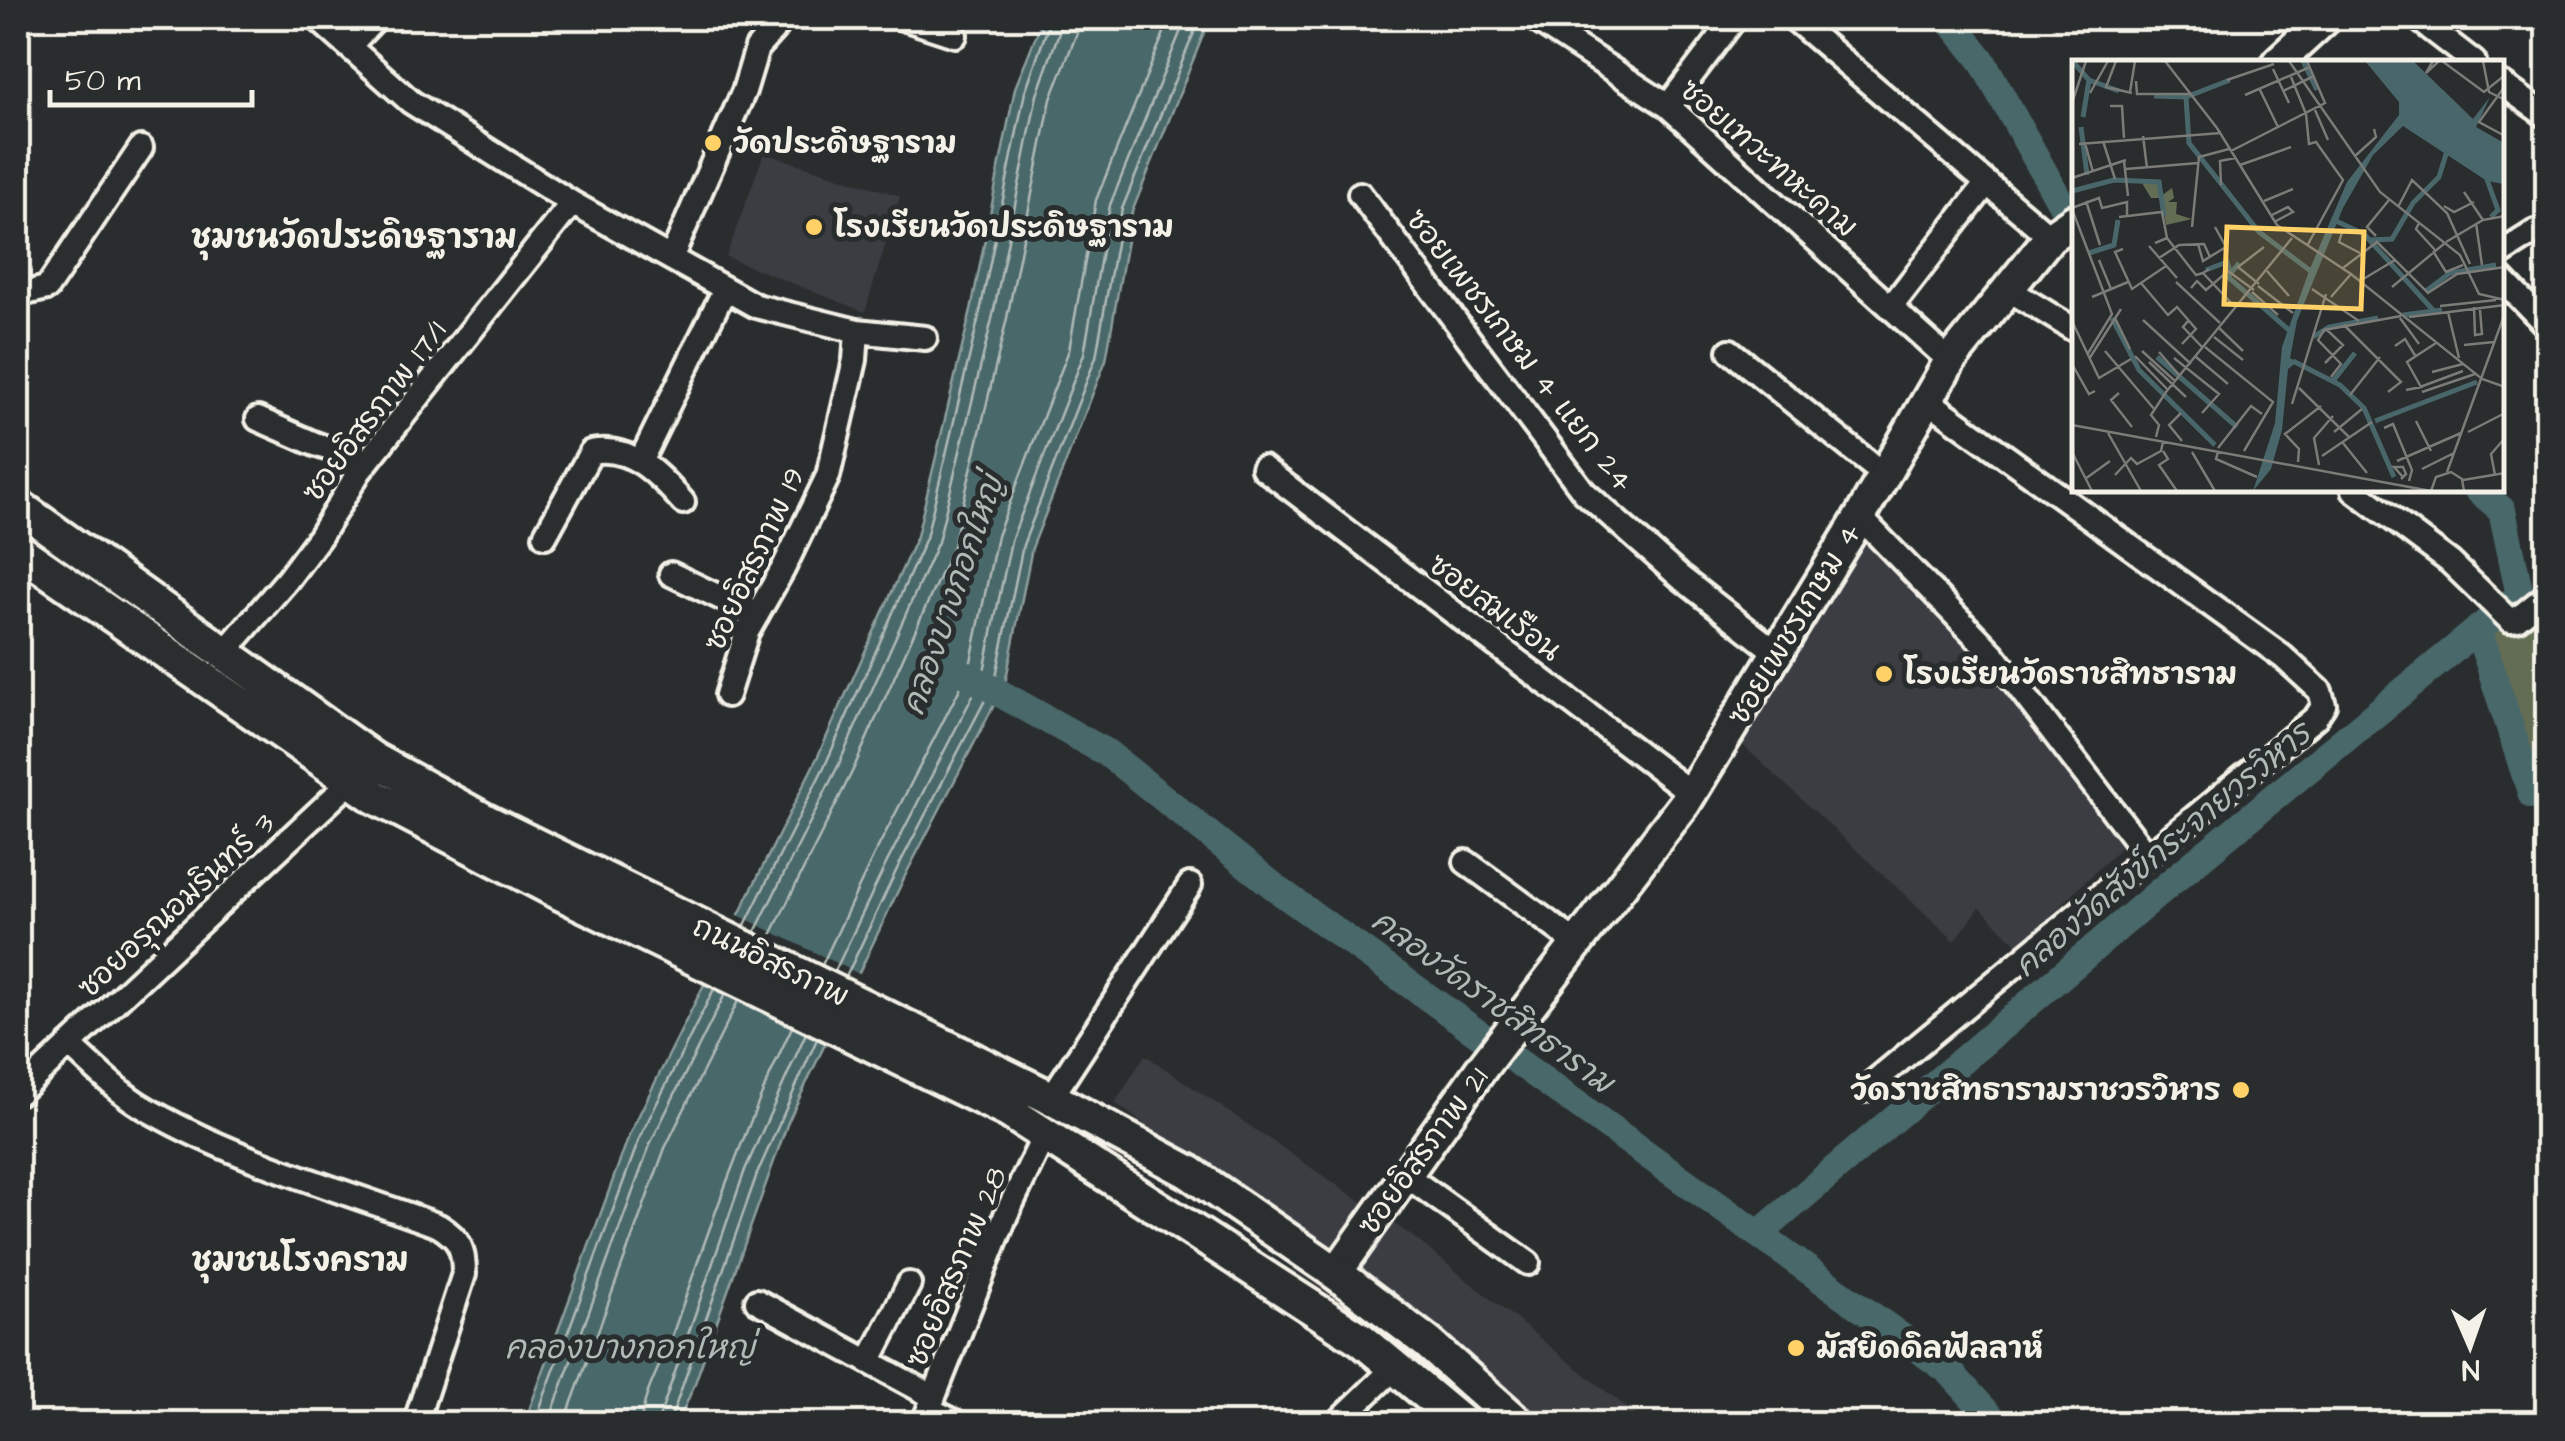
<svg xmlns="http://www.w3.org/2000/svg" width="2565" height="1441" font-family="'Architects Daughter','Playpen Sans Thai',sans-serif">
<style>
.built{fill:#3a3d43}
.green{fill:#636d53;stroke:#acaf9e;stroke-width:2.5}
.water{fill:#49676b;stroke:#8d9e9d;stroke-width:2.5}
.pier{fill:#2a2d2e}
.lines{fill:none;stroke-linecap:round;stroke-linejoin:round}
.shore{stroke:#b0bab6;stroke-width:2.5}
.canal{stroke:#49676b;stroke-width:28}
.minor-casing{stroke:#f4f1e8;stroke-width:30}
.tertiary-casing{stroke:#f4f1e8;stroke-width:38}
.secondary-casing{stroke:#f4f1e8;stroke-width:40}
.minor{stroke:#2a2d2e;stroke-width:22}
.tertiary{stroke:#2a2d2e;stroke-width:30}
.secondary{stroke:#2a2d2e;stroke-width:32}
.poi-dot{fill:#ffd166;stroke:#2a2d2e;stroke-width:4}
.labels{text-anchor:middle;stroke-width:10;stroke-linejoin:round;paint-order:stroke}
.poi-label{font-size:30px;font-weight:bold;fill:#f4f1e8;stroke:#2a2d2e;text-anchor:start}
.street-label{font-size:30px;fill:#f4f1e8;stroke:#2a2d2e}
.neighbourhood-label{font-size:32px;font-weight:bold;fill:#f4f1e8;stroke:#2a2d2e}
.water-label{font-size:32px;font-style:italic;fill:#b0bab6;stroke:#2a2d2e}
.inset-river{fill:none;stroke:#49676b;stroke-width:5}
.inset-road{fill:none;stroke:#7b7b78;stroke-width:2.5}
.view{fill:#ffd166;fill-opacity:0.15;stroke:#ffd166;stroke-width:5}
.inset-edge{fill:none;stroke:#f4f1e8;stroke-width:5}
</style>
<rect width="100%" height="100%" fill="#2a2d2e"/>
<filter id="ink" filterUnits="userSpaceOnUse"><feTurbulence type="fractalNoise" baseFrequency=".01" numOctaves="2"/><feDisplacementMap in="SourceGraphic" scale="20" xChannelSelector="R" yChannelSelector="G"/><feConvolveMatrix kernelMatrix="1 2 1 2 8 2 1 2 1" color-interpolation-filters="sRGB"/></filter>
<g filter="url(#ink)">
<path class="built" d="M764 153 900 196 865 312 726 257Z
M1862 527 1947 609 2123 845 2019 946 1980 907 1955 941 1735 738Z
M1145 1055 1412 1236 1646 1423H1541L1487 1371 1115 1103Z"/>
<path class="green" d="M2547 588V783L2537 788 2489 630Z"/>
<path class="water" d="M1043 18H1210L1132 212 1106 360 1032 548 1005 684 906 874 788 1122 695 1383 678 1423 524 1424 630 1133 818 756 917 536 971 310 1015 88Z"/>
<path class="pier" d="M734 913 863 976 834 1037 704 974Z"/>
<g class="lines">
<path class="shore" d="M744 927 827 761 926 538 980 312 1025 92 1051 18
M755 932 838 766 938 542 993 315 1037 95 1064 18
M769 939 852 772 953 546 1007 318 1051 99 1077 33 1079 18
M822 965 873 857 969 671 997 536 1069 350 1096 200 1170 18
M835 971 886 864 983 676 1011 541 1084 354 1110 205 1186 18
M846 977 897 869 995 681 1023 545 1096 357 1122 209 1200 18
M534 1424 640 1137 714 989
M548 1424 651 1142 725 994
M564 1424 665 1148 738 1001
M641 1424C642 1395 662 1363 672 1336 708 1231 744 1128 792 1027
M657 1424 745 1170 806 1033
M669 1424 757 1174 817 1039"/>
<path class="canal" d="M1948 18 1981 59 2067 214 2075 222
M2478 629 2532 795 2548 791
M969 676 1107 753 1281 892 1949 1371 1997 1424
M1760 1233 2170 883 2520 595 2502 510 2478 490
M18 1423 19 1424"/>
<g class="minor-casing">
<path id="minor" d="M317 18 411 102 572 203 756 306 857 331 925 338
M903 18 955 35
M1533 18 1668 106 1950 361
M1793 18 2050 237
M2417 18 2474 62
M350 45 376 18
M2502 84 2548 117
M1668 106 1735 18
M1360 194 1584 492 1680 577 1777 653
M2502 253 2535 232 2548 233
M672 256 744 91 757 48 784 18
M2502 279 2548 327
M18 288 25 293 47 288 141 148
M2006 288 2075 330
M1891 307 1987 183
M1730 351 1884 475
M258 419 315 444 366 462
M641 460 725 289
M1263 468 1691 793
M2354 490 2450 562 2510 620 2517 619 2548 594
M1860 517 1994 655 2147 855
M545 536 591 452C631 444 659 475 683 502
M671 574 757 615
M223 654 287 580 320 536 359 472 572 203
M727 695 747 632 783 569 828 476 855 360 857 331
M1466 862 1578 944
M69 1045C92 1065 114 1089 140 1105 225 1157 344 1191 439 1226 460 1239 464 1249 464 1274L415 1424
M1864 1090 2316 717 2324 705 2320 691 2283 657 1926 399
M18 1093 362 771
M1051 1098 1190 885
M1404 1174 1528 1263
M757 1301 934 1397
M869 1362 909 1284
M929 1409 959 1424
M923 1424 1006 1215 1045 1134
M1336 1424 1395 1367"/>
</g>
<g class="tertiary-casing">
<path id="tertiary" d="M2278 62 2326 18
M1336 1273 1484 1065 1685 803 1860 517 1950 361 2050 237 2075 220"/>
</g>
<g class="secondary-casing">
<path id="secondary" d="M18 506 373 759 486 821 1051 1098 1189 1172 1336 1273 1428 1343 1519 1424
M18 550 375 797 558 892 1008 1111 1362 1340 1463 1424"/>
</g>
<use href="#minor" class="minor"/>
<use href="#tertiary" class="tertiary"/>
<use href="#secondary" class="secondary"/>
</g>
</g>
<g class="poi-dot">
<circle cx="713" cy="143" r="10"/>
<circle cx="814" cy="227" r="10"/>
<circle cx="1884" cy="674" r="10"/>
<circle cx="2241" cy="1090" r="10"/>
<circle cx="1796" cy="1348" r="10"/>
</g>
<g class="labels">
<g class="poi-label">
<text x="733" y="153">วัดประดิษฐาราม</text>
<text x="834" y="237">โรงเรียนวัดประดิษฐาราม</text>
<text x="1904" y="684">โรงเรียนวัดราชสิทธาราม</text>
<text x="2221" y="1100" text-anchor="end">วัดราชสิทธารามราชวรวิหาร</text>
<text x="1816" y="1358">มัสยิดดิลฟัลลาห์</text>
</g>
<g class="street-label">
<text transform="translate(1769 158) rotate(41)" y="10">ซอยเทวะทหะคาม</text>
<text transform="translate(1520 350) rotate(52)" y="10">ซอยเพชรเกษม 4 แยก 24</text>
<text transform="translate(374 411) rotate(-53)" y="10">ซอยอิสรภาพ 17/1</text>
<text transform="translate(754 559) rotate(-65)" y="10">ซอยอิสรภาพ 19</text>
<text transform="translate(1495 607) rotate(37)" y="10">ซอยสมเรือน</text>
<text transform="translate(1794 624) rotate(-59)" y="10">ซอยเพชรเกษม 4</text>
<text transform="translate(176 905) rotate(-43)" y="10">ซอยอรุณอมรินทร์ 3</text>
<text transform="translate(771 961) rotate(26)" y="10">ถนนอิสรภาพ</text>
<text transform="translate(1423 1151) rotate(-54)" y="10">ซอยอิสรภาพ 21</text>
<text transform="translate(956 1267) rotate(-67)" y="10">ซอยอิสรภาพ 28</text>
</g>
<g class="neighbourhood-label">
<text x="354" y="248">ชุมชนวัดประดิษฐาราม</text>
<text x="300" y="1271">ชุมชนโรงคราม</text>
</g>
<g class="water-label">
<text transform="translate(952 595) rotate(-71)" y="11">คลองบางกอกใหญ่</text>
<text transform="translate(2162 849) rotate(-40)" y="11">คลองวัดสังข์กระจายวรวิหาร</text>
<text transform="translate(1493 1001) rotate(36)" y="11">คลองวัดราชสิทธาราม</text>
<text x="630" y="1358">คลองบางกอกใหญ่</text>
</g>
</g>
<g transform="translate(2072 60)">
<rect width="432" height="432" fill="#2a2d2e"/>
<path d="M70 123H88L89 136 100 128 102 138 96 142H105L104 154 120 159 94 165 90 138H79Z" fill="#636d53"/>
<path d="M293 1H341L401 59 418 37 404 67 432 83V124L415 121 331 66 301 95 271 148 225 261 218 298 225 302 216 309 210 370 199 409 181 431 203 363 210 287 237 211 275 122 327 55V42Z" fill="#49676b"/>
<path class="inset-river" d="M231 1 245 30M302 1 321 25 393 62 405 92 433 103M318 1 343 36M320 1 342 33M2 3 17 20 47 31M310 11 343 25 369 50M82 36 114 37 158 20M114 37 117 83 187 172 240 212M349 42 389 64M11 57 17 20M369 60 416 96 433 100M380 65 413 91M387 65 433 90M9 67 15 115M399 76 433 93M413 114 426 150 419 157M0 131 42 120 87 122 92 156M264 161 292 174 361 250M299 180 320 179 341 143 367 117 375 91M17 193 42 185 46 160M167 203 156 217 218 271M134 210 155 202 158 211M354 231 378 213 424 205M331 255 370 250M40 258 67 310 143 385M241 277 257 267 306 258M85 297 165 367M221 301 268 325 292 348 322 417M261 321 283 293M303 361 405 322"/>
<path class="inset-road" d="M44 1 34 27 60 33M93 1 145 68 205 165 279 214 410 319 433 327M217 1 308 132 388 195 407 234 433 240M361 1 354 13 367 1M370 1 412 32 433 15M411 1 417 32 433 40M201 9 217 43M219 17 234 54M155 20 202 4M64 21 65 34H119M433 26 407 62 433 76M188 30 206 67M211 31 242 16M58 32 63 1M18 33 36 1M173 35 238 7M0 43 14 1M38 46H50L52 78M243 50 256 80M234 54 237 84 244 82 271 120 235 186M71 76 75 108M31 81 43 119M13 83 21 112M7 84 149 73M159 91 253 43 235 1M283 96 304 77 302 69M52 101 56 136M168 105 219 87M54 109 126 103M0 118 54 100M149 125 148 101 163 98M392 132 411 160M14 141 28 185M192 141 221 129M372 146 382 152 402 142M326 147 340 120 375 153 398 204M0 148 27 138 30 148 55 142V157M0 149 40 254 15 295M200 155 216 147 221 152 204 161M47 157 90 152 95 178M347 163 344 169 363 190M404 163 410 205M120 167 127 97 157 89M271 169 267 182 288 193M304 176 295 167 317 140M374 182 411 160 433 156M83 183 95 178 124 215 131 213M126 184 131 201 154 187 143 167M77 186 105 218M51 189 43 192 60 229 94 206M361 191 374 212 391 205M87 198 107 185 132 184 138 197M27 200 39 229M271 208 305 182 356 233 385 214 433 207M137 209 131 213 162 246M195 211 217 236M288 221 323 200M104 222 148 263M69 223 96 255 105 247 124 269 110 284M187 224 166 207 192 187M186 226 221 253M320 227 373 183M119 228 125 221 134 230 156 211 182 230M240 229 287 261M180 232 206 255M20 237 56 222M259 237 279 214M368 246 424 240M402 247 403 275 410 274 408 250M376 252 387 298M337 257 433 245M43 258 58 289M328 258 347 284M71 260 119 304M0 261 27 318 59 299M116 261 111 267 131 288M272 265 329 322 316 332M146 267 171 291M142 277 171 300M392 285 422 282M323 286 333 279 344 297M133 287 201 342 172 391M33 291 83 350M70 291 103 321M87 292 108 316M63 296 96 330M124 297 156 324M102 298 147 334 130 353M17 299 49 249M77 302 114 337M253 303 271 285 255 270M0 304 17 334 23 331M360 312 391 304M259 317 269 304 246 280 252 270 329 256M348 327 391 311M227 328 278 378M334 330 349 327 335 302 364 283M350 332 403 314M47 333 39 340 60 367M278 335 308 297M220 344 254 234M109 353 97 365 110 381M344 361 359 391M0 365 359 431 364 417 379 412 390 419 392 431M312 368 321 364 340 410 337 421M262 372 290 349M396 372 433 353M36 373 69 431M84 377 87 365 79 355 94 332 220 178M271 383 295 413M146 388 179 346 190 354M91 391 96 399 87 405 105 431M0 392 20 431M120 392 143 431M146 392 144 399 185 417M250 396 300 362M325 401 389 373M226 402 227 389 213 374 249 346M247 405 242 378 261 356M350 409 382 393M375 412 433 253M43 415 59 398 65 404 89 391 91 382M423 415 419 394 433 378M13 419 38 401M329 419 334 414 331 407H322L330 416M391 420 433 413"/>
<path class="view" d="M155 167 292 172 289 249 152 244Z"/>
<rect width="432" height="432" class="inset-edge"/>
</g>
<rect width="2565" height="1441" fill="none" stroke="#2a2d2e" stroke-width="60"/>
<rect x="30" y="30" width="2505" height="1381" fill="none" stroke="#f4f1e8" stroke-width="4" filter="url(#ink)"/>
<g transform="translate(2470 1346) rotate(178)" stroke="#2a2d2e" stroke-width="8" paint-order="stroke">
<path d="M0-8L18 38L0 25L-18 38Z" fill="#f4f1e8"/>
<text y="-15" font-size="28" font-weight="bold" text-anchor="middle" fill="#f4f1e8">N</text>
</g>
<path d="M50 90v15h202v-15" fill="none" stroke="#f4f1e8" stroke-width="5"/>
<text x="65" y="90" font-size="30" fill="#f4f1e8" stroke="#2a2d2e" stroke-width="8" paint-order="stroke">50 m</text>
</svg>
